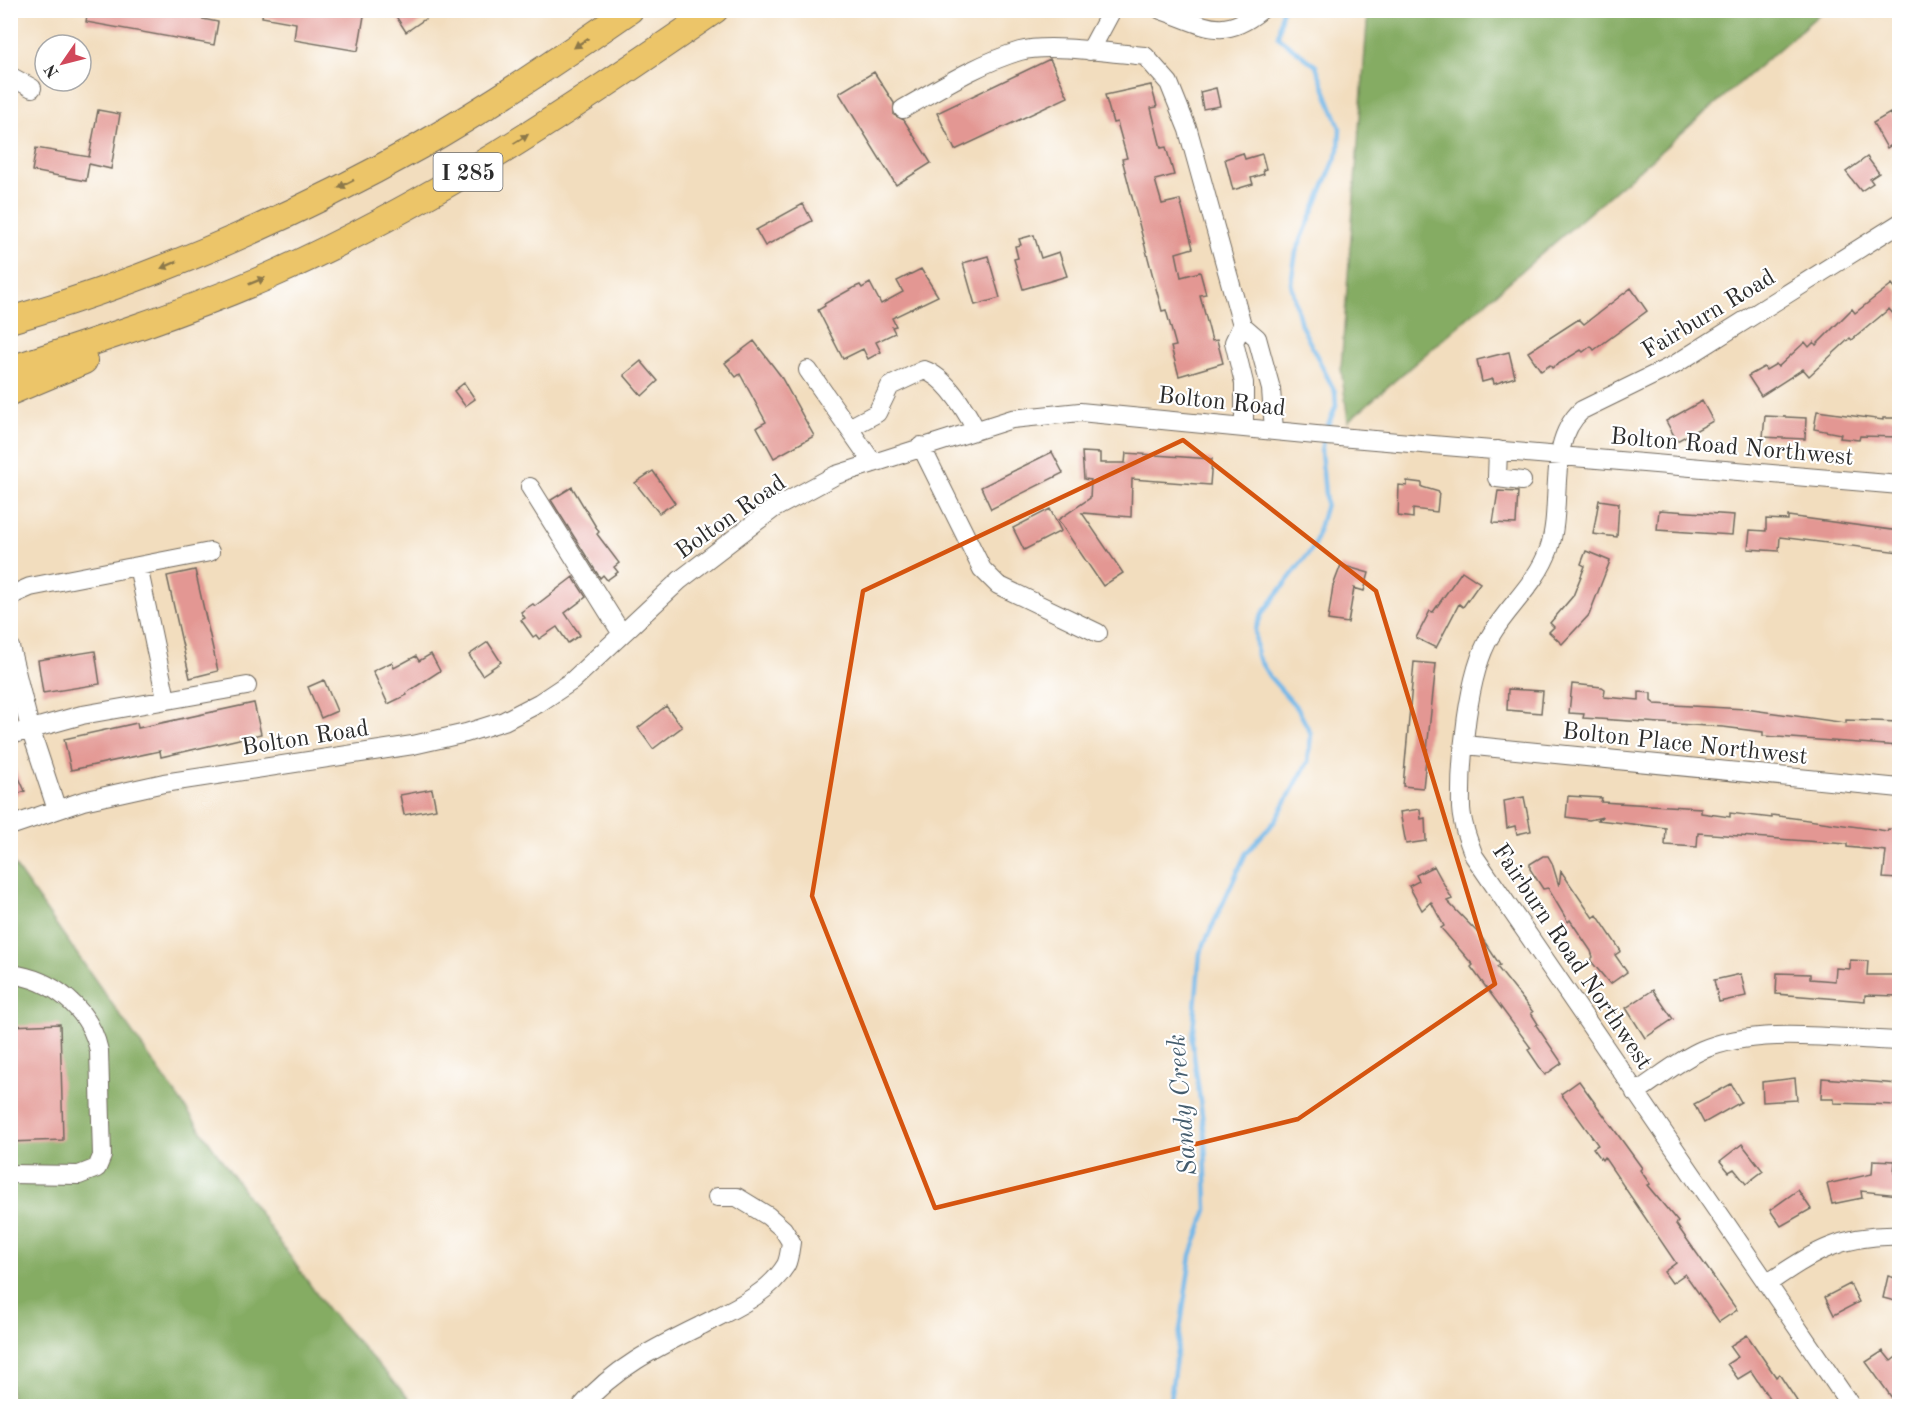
<svg xmlns="http://www.w3.org/2000/svg" width="1910" height="1417" font-family="'Old Standard TT',serif">
<style>
.forest{fill:#85ac63;stroke:#586c47;stroke-width:1.5}
.lines{fill:none;stroke-linecap:round;stroke-linejoin:round}
.stream{stroke:#72b7e8;stroke-width:4.5}
.building{fill:#e39793}
.minor-casing{stroke:#71695e;stroke-width:20}
.highway-casing{stroke:#71695e;stroke-width:28}
.minor{stroke:#fff;stroke-width:18}
.highway{stroke:#ecc569;stroke-width:26}
.oneway{fill:#8c784a}
.marked{fill:none;stroke:#d5540f;stroke-width:4.5;stroke-linejoin:round}
.labels{text-anchor:middle;stroke-width:4.5;stroke-linejoin:round;paint-order:stroke}
.shield{fill:#fff;stroke:#6b6b6b;stroke-width:1.5}
.shield-label{font-size:22px;font-weight:bold;fill:#2b2b2b}
.street-label{font-size:24px;fill:#2b2b2b;stroke:#fff}
.water-label{font-size:26px;font-style:italic;fill:#445c6d;stroke:#fff}
</style>
<rect width="100%" height="100%" fill="#fff"/>
<filter id="ink" filterUnits="userSpaceOnUse"><feTurbulence type="fractalNoise" baseFrequency=".0167" numOctaves="2"/><feDisplacementMap in="SourceGraphic" scale="12" xChannelSelector="R" yChannelSelector="G"/><feConvolveMatrix kernelMatrix="1 2 1 2 8 2 1 2 1" color-interpolation-filters="sRGB"/></filter>
<filter id="wash" filterUnits="userSpaceOnUse"><feTurbulence type="fractalNoise" baseFrequency=".008" numOctaves="4" result="noise"/><feDisplacementMap in="SourceGraphic" scale="24" xChannelSelector="R" yChannelSelector="G"/><feGaussianBlur stdDeviation="1.35" result="paint"/><feColorMatrix in="noise" values="0 0 0 0 0 0 0 0 0 0 0 0 0 0 0 0 0 1.4 0 .05"/><feComposite in="paint" operator="in"/></filter>
<g filter="url(#wash)">
<rect width="100%" height="100%" fill="#f2ddbe"/>
<path class="forest" d="M1368 11V10L1823 11 1348 421 1341 368Z
M10 859 327 1309 416 1406H11Z"/>
<g class="lines">
<path class="stream" d="M1282 10 1278 37 1316 66 1340 128 1339 150 1296 252 1291 283 1301 325 1335 392 1336 406 1325 432
M1169 1406 1191 1255 1207 1210 1205 1137 1192 1041 1200 953 1246 853 1275 821 1308 762 1311 734 1298 709 1269 676 1257 656 1255 630 1262 614 1314 546 1326 504 1321 452 1323 440"/>
</g>
<g id="blocks">
<path class="building" d="M88 10H158L218 22 214 45 86 22Z
M263 10H365L358 51 294 40 296 23 262 17Z
M392 10H438L406 32Z
M1050 59 1068 97 955 150 937 113Z
M874 72 894 103V115L904 120 931 163 896 185 839 93Z
M1151 85 1157 107 1151 108 1161 148 1166 147 1174 175 1155 180 1162 204 1180 200 1193 248 1176 253 1181 277 1200 272 1206 294 1200 295 1212 341 1217 340 1223 363 1179 376 1171 347 1176 346 1166 310 1162 311 1122 159 1127 158 1117 122 1113 123 1105 95Z
M1216 88 1220 106 1203 109 1200 92Z
M98 110 120 114 111 169 89 164 86 181 32 171 36 148 89 157Z
M1890 113 1899 129V140L1887 148 1873 123Z
M1243 153 1245 159 1262 154 1266 169 1263 170 1264 174 1251 178 1253 184 1233 190 1225 159Z
M1867 157 1879 173 1870 179 1873 183 1861 191 1846 172Z
M803 204 812 221 765 246 756 230Z
M1034 235 1041 258 1059 252 1067 276 1023 289 1014 259 1018 258 1015 246 1021 245 1019 239Z
M988 256 1000 298 975 305 963 263Z
M921 269 938 296 892 318 896 326 892 327 895 333 876 342 881 352 868 359 863 349 843 359 818 310 825 306 824 304 853 288 860 285 862 288 870 283 881 304 903 292 897 281Z
M1892 284 1899 293V321L1889 309 1852 340 1850 338 1809 376 1803 369 1761 396 1748 376 1764 367 1766 370 1776 364 1778 367 1805 342 1809 347 1814 342 1816 345 1852 309 1855 313Z
M1631 288 1647 311 1594 350 1591 346 1583 352 1581 350 1552 368 1550 365 1541 371 1528 352 1579 319 1584 324Z
M754 341 780 375 814 436 774 458 757 427 766 422 740 374 736 377 725 363Z
M1509 352 1515 377 1494 384 1493 379 1482 382 1477 360Z
M641 361 658 381 642 396 624 375Z
M464 383 475 399 465 406 454 391Z
M1702 401 1713 421 1677 441 1666 421Z
M1817 411 1883 420V418H1899V437L1860 436 1859 440 1840 438 1841 434 1814 429Z
M1765 416 1806 418 1805 439 1763 437Z
M1052 452 1063 473 991 509 981 487Z
M1082 452 1100 453V463H1125L1126 453 1212 459 1210 485 1132 479 1131 517 1082 513 1123 573 1103 586 1058 520 1090 498 1091 480 1084 479Z
M653 471 675 503 659 513 635 483Z
M1407 481 1422 483V487L1439 492 1437 512 1413 509V518L1398 516 1399 485 1407 486Z
M572 487 599 532 597 534 619 563 614 567 618 572 607 580 603 575 600 578 551 500Z
M1498 491 1518 492 1516 524 1493 523Z
M1599 500 1619 503 1617 537 1593 534Z
M1050 509 1061 531 1024 550 1013 528Z
M1659 510 1734 515 1732 535 1657 530Z
M1788 516 1899 531V552L1780 537 1779 551 1748 549 1750 530 1766 531V519L1788 520Z
M1586 551 1610 561 1589 615 1562 644 1549 632 1554 627 1550 623 1573 596 1585 566 1581 564Z
M1341 565 1369 573 1364 591 1354 588 1348 623 1328 620 1333 586Z
M195 570 218 671 190 678 167 576Z
M1462 571 1480 583 1463 607 1459 604 1436 648 1416 638 1430 611 1433 612Z
M573 577 586 597 565 613 580 635 568 643 557 627 539 639 536 635 533 637 521 620 525 618 521 612 533 604 535 606Z
M488 642 501 662 482 675 469 655Z
M95 651 100 684 43 693 38 660Z
M431 654 440 671 406 693 407 695 388 704 373 671 392 662 394 668 416 656 419 661Z
M1414 662 1436 664 1423 788 1403 786Z
M324 680 337 711 321 718 308 687Z
M1572 684 1602 687 1605 689 1604 697 1639 700V692L1651 693V701L1655 704 1745 709 1846 723V720L1899 722V746L1763 736V732L1723 727 1583 718 1584 714 1569 713Z
M1508 689 1543 691 1541 713 1507 710Z
M254 703 261 734 161 757 160 751 71 770 64 739 137 723 138 728Z
M666 706 682 727 653 749 638 728Z
M10 758 25 791 10 797Z
M432 789 436 809 404 815 400 795Z
M1568 796 1602 798 1601 802 1701 808V813L1730 817V813L1772 818V815L1887 831 1888 829 1899 830V879L1883 878 1886 851 1847 847V844L1698 833 1697 847 1665 845 1666 828 1598 820 1603 817 1589 820 1566 817Z
M1524 797 1531 831 1517 834 1515 826 1507 828 1504 801Z
M1420 809 1421 819 1425 818 1426 841 1406 844 1400 812Z
M1543 856H1548L1552 863 1559 886 1561 871 1593 918 1597 915 1621 951 1615 955 1627 972 1610 984 1590 960 1593 957 1591 951 1570 920 1568 922 1548 888 1543 889 1530 869V864Z
M1434 866 1452 899 1447 901 1480 935 1500 965 1497 967 1533 1012 1531 1013 1538 1024 1536 1025 1562 1063 1545 1075 1528 1050 1531 1048 1471 967 1473 965 1441 928 1444 926 1431 902 1422 910 1409 886 1419 881 1416 875Z
M1850 960 1868 961 1867 975H1899V996L1865 995V1001L1776 994 1777 973 1810 974V979L1835 981 1836 968 1850 969Z
M1741 974 1746 996 1719 1002 1714 980Z
M1653 990 1673 1019 1645 1038 1626 1008Z
M60 1024 63 1140 10 1142V1026Z
M1795 1078 1797 1100 1763 1102 1762 1082Z
M1822 1078 1899 1084V1105L1834 1103V1099H1821Z
M1579 1081 1642 1168 1640 1170 1650 1184 1647 1185 1678 1222 1676 1224 1737 1310 1719 1322 1685 1274 1672 1283 1664 1272 1676 1263 1604 1157 1602 1160 1593 1148 1598 1145 1561 1094Z
M1731 1084 1741 1102 1704 1123 1694 1104Z
M1742 1144 1763 1171 1746 1184 1734 1169 1729 1172 1720 1161Z
M1873 1160 1895 1161 1894 1173 1899 1174V1195L1861 1191 1862 1198 1832 1204 1827 1184 1872 1174Z
M1798 1190 1811 1209 1781 1226 1770 1210Z
M1888 1276 1899 1279V1302L1883 1298Z
M1850 1284 1859 1302 1834 1315 1825 1297Z
M1747 1335 1776 1377 1779 1374 1797 1401 1788 1407H1775L1751 1371 1738 1379 1727 1364 1738 1357 1730 1346Z
M1883 1351 1891 1361 1899 1355V1393L1892 1398 1866 1362Z"/>
</g>
</g>
<g filter="url(#ink)">
<use href="#blocks" fill-opacity="0" stroke="#71695e" stroke-width="1.5"/>
<g class="lines">
<g class="minor-casing">
<path id="minor" d="M1161 10C1205 25 1222 42 1261 10
M1090 51 1112 10
M10 76 32 88
M903 109C940 88 979 63 1020 51 1049 43 1113 53 1145 56L1169 83 1188 130 1242 325 1257 338 1271 389 1274 430
M1242 325 1234 342 1244 383V427
M808 370 873 463
M849 428 877 413 890 386 924 370C947 378 965 409 976 430
M921 446 982 569 998 585 1098 633
M1498 450 1497 478 1522 481
M530 487 622 634
M138 566 166 699
M10 600 14 594 30 587 210 552
M10 647 30 728 57 810
M10 735 82 715 247 686
M1465 745 1900 788
M10 826 83 801 164 783 413 745 466 733 504 721 539 703 572 681 680 580 773 509 836 475 1012 419 1080 412 1316 435 1900 485
M10 974C53 979 90 1009 99 1051L102 1156 97 1168 79 1175 10 1174
M1635 1093C1657 1079 1679 1060 1702 1050 1757 1026 1839 1039 1900 1041
M1767 1284C1812 1252 1843 1234 1900 1236
M582 1406C613 1369 657 1347 700 1326 730 1310 767 1296 786 1265 789 1259 790 1249 791 1242L783 1229 768 1216 737 1197H717
M1851 1406 1474 856C1468 840 1462 824 1461 808 1460 762 1467 673 1491 635 1509 605 1537 583 1549 549 1564 505 1545 443 1582 410L1674 365 1900 223"/>
</g>
<g class="highway-casing">
<path id="highway" d="M10 320C152 279 291 218 420 146 492 105 561 58 630 10
M10 369C97 341 184 313 267 277 426 207 572 109 715 10
M10 392 84 361"/>
</g>
<use href="#minor" class="minor"/>
<use href="#highway" class="highway"/>
</g>
<defs><path id="oneway-solid" d="M-6-.8H1V-3.2L6.5 0L1 3.2V.8H-6Z" transform="scale(1.5)"/></defs>
<g class="oneway">
<use href="#oneway-solid" transform="translate(581 43) rotate(146)"/>
<use href="#oneway-solid" transform="translate(521 139) rotate(-32)"/>
<use href="#oneway-solid" transform="translate(346 184) rotate(153)"/>
<use href="#oneway-solid" transform="translate(169 265) rotate(157)"/>
<use href="#oneway-solid" transform="translate(257 281) rotate(-22)"/>
</g>
</g>
<path class="marked" d="M1183 440 1376 591 1495 984 1298 1119 935 1208 812 896 863 591Z"/>
<g class="labels">
<rect class="shield" x="433.5" y="153" width="69" height="38" rx="4.5"/>
<g class="shield-label">
<text x="468" y="180">I 285</text>
</g>
<g class="street-label">
<text transform="translate(1708 313) rotate(-31)" y="8">Fairburn Road</text>
<text transform="translate(1222 401) rotate(6)" y="8">Bolton Road</text>
<text transform="translate(1732 446) rotate(5)" y="8">Bolton Road Northwest</text>
<text transform="translate(730 516) rotate(-35)" y="8">Bolton Road</text>
<text transform="translate(305 737) rotate(-9)" y="8">Bolton Road</text>
<text transform="translate(1685 743) rotate(6)" y="8">Bolton Place Northwest</text>
<text transform="translate(1573 956) rotate(56)" y="8">Fairburn Road Northwest</text>
</g>
<g class="water-label">
<text transform="translate(1181 1105) rotate(-95)" y="9">Sandy Creek</text>
</g>
</g>
<rect width="1910" height="1417" fill="none" stroke="#fff" stroke-width="36"/>
<g transform="translate(63 63) rotate(235)"><circle r="28" fill="#ffffff" stroke="#aaaaaa" stroke-width="1.5"/>
<path d="M0-4.5L10 22L0 15L-10 22Z" fill="#d1495b"/>
<text y="-9" font-size="16" font-weight="bold" text-anchor="middle" fill="#2b2b2b">N</text>
</g>
</svg>
